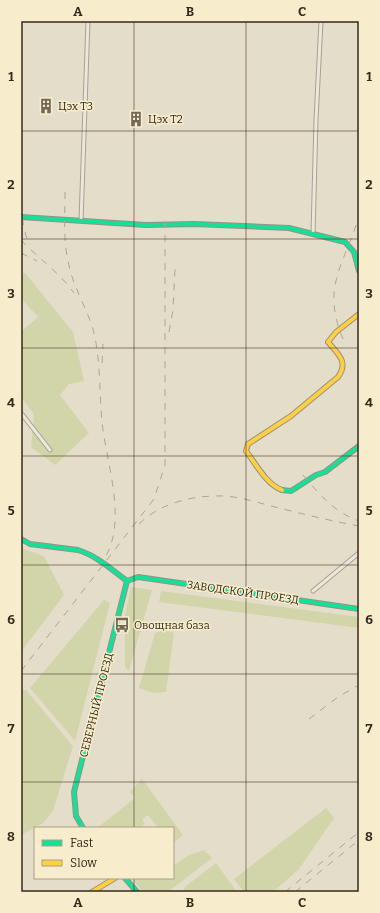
<svg xmlns="http://www.w3.org/2000/svg" width="380" height="913" font-family="Bitter,serif">
<style>
.green{fill:#d2d5aa}
.lines{fill:none;stroke-linecap:round;stroke-linejoin:round}
.street-casing{stroke:#a8a193;stroke-width:5}
.fast-casing{stroke:#989183;stroke-width:6}
.slow-casing{stroke:#989183;stroke-width:6}
.street{stroke:#ebe7db;stroke-width:3}
.fast{stroke:#16e098;stroke-width:4}
.slow{stroke:#ffcf43;stroke-width:4}
.rail{stroke:#aaa69c;stroke-width:1;stroke-dasharray:7 7;stroke-linecap:butt}
.grid{fill:none;stroke:#372a1b;stroke-width:1;stroke-opacity:0.55}
.labels{text-anchor:middle;stroke-width:3;stroke-linejoin:round;paint-order:stroke}
.poi-label{font-size:11px;fill:#372a1b;stroke:#f7edcc;text-anchor:start}
.street-label{font-size:11px;fill:#372a1b;stroke:#f7edcc}
.neatline{fill:none;stroke:#372a1b;stroke-width:1.5}
.grid-label{font-size:13px;text-anchor:middle;font-weight:bold;fill:#372a1b}
</style>
<rect width="100%" height="100%" fill="#e4ddc9"/>
<path class="green" d="M25 273 73 332 84 381 69 384 60 395 89 433 55 465 31 447 34 414 21 397V332L38 317 21 298V274Z
M21 548 44 556 64 595 21 652Z
M131 587 152 590 129 671 125 667V615Z
M161 591 359 617V628L159 602Z
M104 600 110 603 75 741 30 688Z
M164 630 174 633 166 692 153 693 139 688 155 633Z
M21 690H26L73 746 53 811 43 823 21 835Z
M142 779 183 835 173 843V828H158L148 815 142 819 145 824 140 828H97L135 798 130 792Z
M326 808 334 818 299 869 273 892H244L234 879Z
M204 850 212 858 168 892H143L133 880 137 878H151L153 880 155 878H173V866L189 855Z
M216 863 237 892H182L186 886Z"/>
<g class="lines">
<g class="street-casing">
<path id="street" d="M81 221 88 21
M313 234 316 120 321 21
M21 413 50 450
M313 591 359 553"/>
</g>
<g class="fast-casing">
<path id="fast" d="M21 217 146 225 194 224 289 228 345 242 354 252 359 271
M282 490 291 491 316 475 325 472 359 446
M21 539 30 544 78 550C97 556 111 569 127 581
M127 581 138 577 359 609
M83 828 76 816 74 792 127 581
M125 878 137 892"/>
</g>
<g class="slow-casing">
<path id="slow" d="M282 490C266 484 256 464 246 451L248 444 291 416 338 377C349 362 338 354 328 342L336 332 359 314
M92 892 115 878"/>
</g>
<use href="#street" class="street"/>
<use href="#fast" class="fast"/>
<use href="#slow" class="slow"/>
<path class="rail" d="M21 190C22 210 21 228 30 245
M65 192C65 215 63 238 68 261 72 285 86 306 93 329 101 359 99 392 102 422 106 462 127 518 106 556
M21 240C38 258 60 273 74 293
M21 253 37 261
M169 332 173 310 175 269
M343 339C337 325 333 309 334 294 335 270 353 240 359 215
M102 363 103 344
M303 475C319 494 335 513 359 521
M139 524C161 502 195 495 224 496 242 497 259 503 275 507 303 514 331 521 359 526
M21 671 154 499 165 465V216
M309 719 338 697 359 685
M285 892 359 832
M295 892 359 840"/>
</g>
<path class="grid" d="M134 21V828M246 21V892M21 131H359M21 239H359M21 348H359M21 456H359M21 565H359M21 674H359M21 782H359M134 878V892"/>
<defs>
<g id="building-bare" transform="scale(1.2)"><path d="M-4-6H4V6H1V3H-1V6H-4ZM-2.5-4.3h1.7v1.8h-1.7ZM.8-4.3h1.7v1.8H.8ZM-2.5-1h1.7V.8h-1.7ZM.8-1h1.7V.8H.8Z" fill="#746958" stroke="#f7edcc" stroke-width="2.5" paint-order="stroke"/></g>
<g id="bus-bare" transform="scale(1.2)"><path d="M-5-6H5V4H4V6H2V4H-2V6H-4V4H-5ZM-3.5-4V0h7V-4ZM-3.5 1.2v1.5H-2V1.2ZM2 1.2v1.5H3.5V1.2Z" fill="#746958" stroke="#f7edcc" stroke-width="2.5" paint-order="stroke"/></g>
</defs>
<g fill-rule="evenodd">
<use href="#building-bare" x="46" y="106"/>
<use href="#building-bare" x="136" y="119"/>
<use href="#bus-bare" x="122" y="625"/>
</g>
<g class="labels">
<g class="poi-label">
<text x="58" y="110">Цэх Т3</text>
<text x="148" y="123">Цэх Т2</text>
<text x="134" y="629">Овощная база</text>
</g>
<g class="street-label">
<text transform="translate(243 592) rotate(8)" y="4">ЗАВОДСКОЙ ПРОЕЗД</text>
<text transform="translate(96 705) rotate(-76)" y="4">СЕВЕРНЫЙ ПРОЕЗД</text>
</g>
</g>
<rect width="380" height="913" fill="none" stroke="#f7edcc" stroke-width="44"/>
<rect x="34" y="827" width="140" height="52" fill="#f7edcc" stroke="#aa9f85"/>
<rect x="42" y="840" width="20" height="6" fill="#16e098" stroke="#aa9f85"/>
<text x="70" y="847" font-size="12" fill="#372a1b">Fast</text>
<rect x="42" y="860" width="20" height="6" fill="#ffcf43" stroke="#aa9f85"/>
<text x="70" y="867" font-size="12" fill="#372a1b">Slow</text>
<rect x="22" y="22" width="336" height="869" class="neatline"/>
<g class="grid-label">
<text x="78" y="16">A</text>
<text x="190" y="16">B</text>
<text x="302" y="16">C</text>
<text x="11" y="81">1</text>
<text x="369" y="81">1</text>
<text x="11" y="189">2</text>
<text x="369" y="189">2</text>
<text x="11" y="298">3</text>
<text x="369" y="298">3</text>
<text x="11" y="407">4</text>
<text x="369" y="407">4</text>
<text x="11" y="515">5</text>
<text x="369" y="515">5</text>
<text x="11" y="624">6</text>
<text x="369" y="624">6</text>
<text x="11" y="733">7</text>
<text x="369" y="733">7</text>
<text x="11" y="841">8</text>
<text x="369" y="841">8</text>
<text x="78" y="907">A</text>
<text x="190" y="907">B</text>
<text x="302" y="907">C</text>
</g>
</svg>
